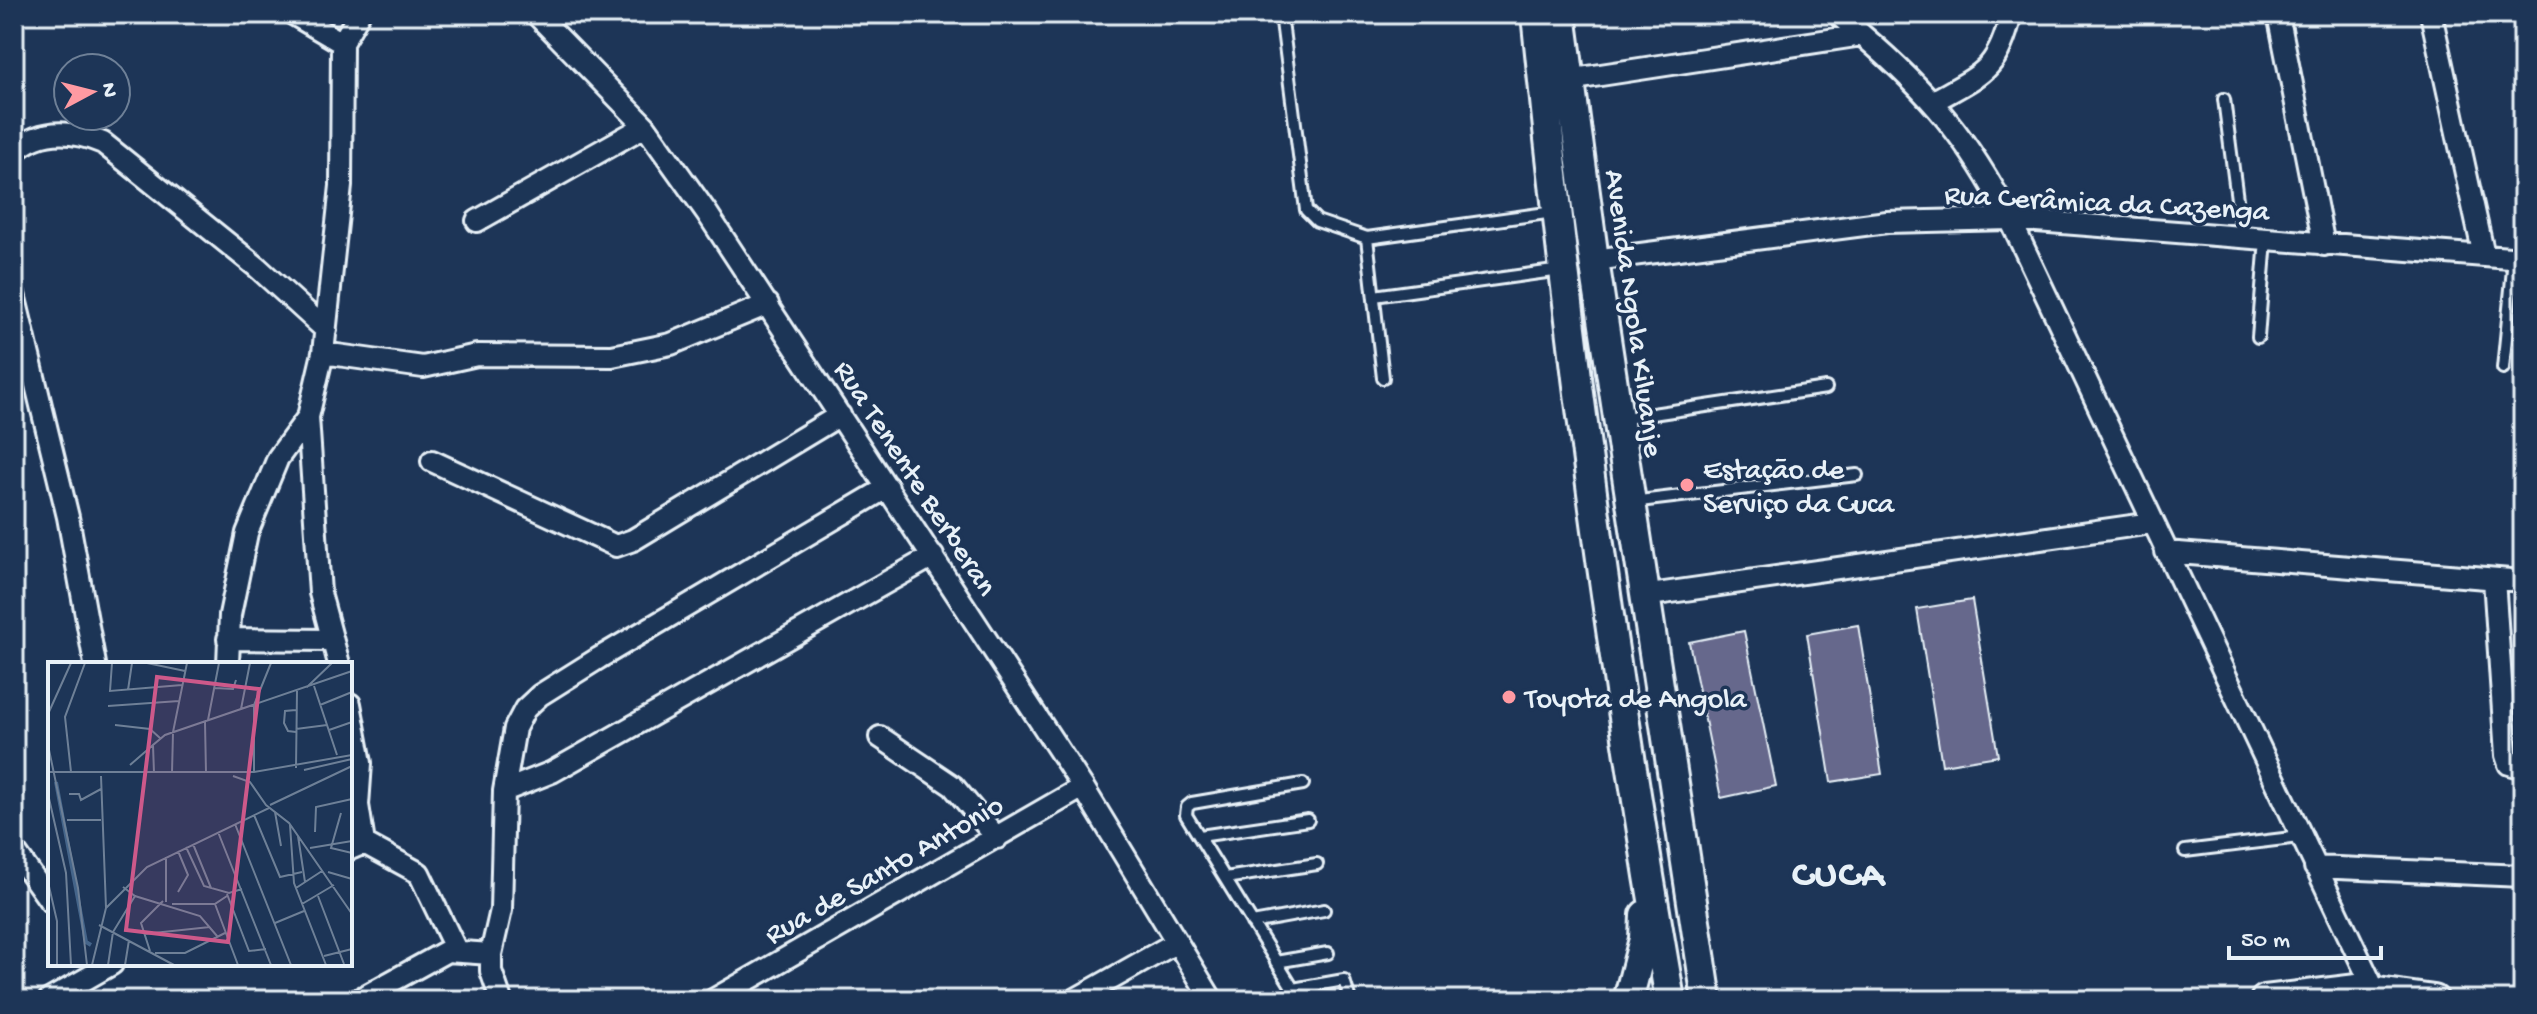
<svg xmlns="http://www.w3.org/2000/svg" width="2537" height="1014" font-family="'Gochi Hand',sans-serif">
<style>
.building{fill:#66688c;stroke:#e8f1f8;stroke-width:2}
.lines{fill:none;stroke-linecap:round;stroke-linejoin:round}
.lane-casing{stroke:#e8f1f8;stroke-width:16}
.street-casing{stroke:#e8f1f8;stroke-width:26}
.secondary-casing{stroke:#e8f1f8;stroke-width:34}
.lane{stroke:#1d3557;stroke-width:10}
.street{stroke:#1d3557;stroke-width:20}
.secondary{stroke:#1d3557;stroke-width:28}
.poi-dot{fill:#ff9aa2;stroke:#1d3557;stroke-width:3}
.labels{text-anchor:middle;stroke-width:7;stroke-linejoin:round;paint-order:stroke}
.street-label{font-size:30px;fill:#e8f1f8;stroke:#1d3557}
.poi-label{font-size:30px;fill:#e8f1f8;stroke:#1d3557;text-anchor:start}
.district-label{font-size:38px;font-weight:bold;letter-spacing:2px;fill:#e8f1f8;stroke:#1d3557}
.inset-river{fill:none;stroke:#45658a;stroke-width:4}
.inset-road{fill:none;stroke:#6e8097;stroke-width:2}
.view{fill:#cd598a;fill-opacity:0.15;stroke:#cd598a;stroke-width:4}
.inset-edge{fill:none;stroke:#e8f1f8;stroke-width:4}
</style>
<rect width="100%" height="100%" fill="#1d3557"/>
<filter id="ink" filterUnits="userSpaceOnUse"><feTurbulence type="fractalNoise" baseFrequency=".0125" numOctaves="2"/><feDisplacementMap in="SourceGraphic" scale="16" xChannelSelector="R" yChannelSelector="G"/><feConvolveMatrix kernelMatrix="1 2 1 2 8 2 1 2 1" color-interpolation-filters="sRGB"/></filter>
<g filter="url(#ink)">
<path class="building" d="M1972 600 1998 756 1942 765 1917 609Z
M1858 625 1882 774 1831 782 1807 634Z
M1744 631 1776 786 1721 798 1689 642Z"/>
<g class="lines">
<g class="lane-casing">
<path id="lane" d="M1281 14 1306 210 1317 221 1367 238 1383 378
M2224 99 2242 238
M1367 238 1554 212
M1374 296 1561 270
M2258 337 2266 240
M2503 368 2514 259
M1619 419 1826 388
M1631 502 1857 475
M1200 836 1308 820
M2185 851 2300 837
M1225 878 1317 864
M1252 923 1324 910
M1276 962 1328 953
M1293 989 1344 980 1350 1000
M1300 1000 1186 815 1187 807 1192 803 1303 784"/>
</g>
<g class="street-casing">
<path id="street" d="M293 14 342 43
M536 14 645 126 707 213 1083 787 1212 1000
M1838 14 1862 35
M2278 14 2324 245
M2431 14 2484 256
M1568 80 1862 35C1930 93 1969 140 2010 219L2379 1000
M1934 101C1982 74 1998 71 2011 14
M14 152C40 128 72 130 103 143L257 267 326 330
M477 221 645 126
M1594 260 1887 222 2010 219 2523 259
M14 294 68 517 95 664
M323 353 423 367 477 355 612 356 671 344 768 304
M308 417 320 593 339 664
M432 461 616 546 633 540 840 415
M2166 552 2523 581
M2494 579 2506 755 2509 764 2523 768
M1643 596 2152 523
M228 639 330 640
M228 664 230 615 247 533 278 458 308 417 323 353 341 186 342 43 359 14
M350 704 361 763 358 805 364 843
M880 737 953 786 997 838
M504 791 552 772 933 556
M350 849 364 843 419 873 456 950
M14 850 50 901
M2315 867 2523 876
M49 1000 112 964
M358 1000 447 951 491 954
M501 1000 491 971V954L501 910 504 791 515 728 525 709 540 695 599 658 888 487
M713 1000 1083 787
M1074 1000 1177 942"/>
</g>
<g class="secondary-casing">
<path id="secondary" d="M1536 14C1569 344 1613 673 1670 1000
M1561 14 1594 260 1707 1000
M1628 1000 1644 939 1645 915
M2265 1000 2357 989 2434 1000"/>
</g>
<use href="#lane" class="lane"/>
<use href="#street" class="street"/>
<use href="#secondary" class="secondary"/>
</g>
</g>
<g class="poi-dot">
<circle cx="1687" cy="485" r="8"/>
<circle cx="1509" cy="697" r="8"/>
</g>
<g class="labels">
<g class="street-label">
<text transform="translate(2107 201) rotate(3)" y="10">Rua Cerâmica da Cazenga</text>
<text transform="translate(1636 313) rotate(82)" y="10">Avenida Ngola Kiluanje</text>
<text transform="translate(917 477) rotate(57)" y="10">Rua Tenente Berberan</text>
<text transform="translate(883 868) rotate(-30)" y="10">Rua de Santo Antonio</text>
</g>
<g class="poi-label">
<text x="1703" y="478">Estação de<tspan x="1703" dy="34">Serviço da Cuca</tspan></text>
<text x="1525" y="707">Toyota de Angola</text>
</g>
<g class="district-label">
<text x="1839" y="884">CUCA</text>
</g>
</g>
<g transform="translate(48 662)">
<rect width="304" height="304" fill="#1d3557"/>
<path class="inset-river" d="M8 120 38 280 43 283"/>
<path class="inset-road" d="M64 1 62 29 134 23M99 1 137 9M266 24 289 93M259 25 284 1M167 26 185 27 188 18M80 28 84 1M272 43 304 30M60 44 131 39M193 47 202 1M248 48 237 49 236 61 240 69 248 70M0 52 23 1M160 58 171 1M157 60 158 111M67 63 102 67 112 76M248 67 279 63M281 68 304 60M0 83 30 226 39 303M82 103 105 83M248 106 249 29M256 108 304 97M0 110H206L304 93M23 110 17 55 37 1M206 110V43L223 1M106 111 105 83 117 73 304 9M124 111 125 70 139 1M185 114 202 120 218 143 241 161 304 252M0 132 18 211 23 303M21 132H31L33 138 53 127M222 143 304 104M227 150 233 184M293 151 283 186 304 191M206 153 232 215 254 210M19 158H53M187 162 243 303M242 163 246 221 278 303M170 170 223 303M267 170 268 145 304 137M250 174 257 220M145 182 163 226M138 185 156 224 181 231 194 227M262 186 304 179M280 210 304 217M0 220 9 259V303M75 225 87 234 152 254 169 274M248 226 274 209M130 230 140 213 130 189M179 232 201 289 218 287M179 234 167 242 190 303M270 234 296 302M118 240V195M124 242H167M254 242 286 223M58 246 99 205 221 146M227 261 256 249M51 263 126 303M96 272 162 265M102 289 93 261 115 239M107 291H137L177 271M276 294 304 287M44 303 58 246 53 114M60 303 65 270 87 234M77 303 81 278"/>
<path class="view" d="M109 15 211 27 180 280 78 268Z"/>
<rect width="304" height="304" class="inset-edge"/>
</g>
<rect width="2537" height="1014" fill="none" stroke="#1d3557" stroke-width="48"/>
<rect x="24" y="24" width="2489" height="966" fill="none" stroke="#e8f1f8" stroke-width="3" filter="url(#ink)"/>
<g transform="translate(92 92) rotate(83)"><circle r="38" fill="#1d3557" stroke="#6e8097" stroke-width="2"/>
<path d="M0-6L14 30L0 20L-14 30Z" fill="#ff9aa2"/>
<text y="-12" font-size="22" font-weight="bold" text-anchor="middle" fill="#e8f1f8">N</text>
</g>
<path d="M2229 946v12h152v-12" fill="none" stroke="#e8f1f8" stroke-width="4"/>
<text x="2241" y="946" font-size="24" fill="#e8f1f8" stroke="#1d3557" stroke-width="6" paint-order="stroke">50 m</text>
</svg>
